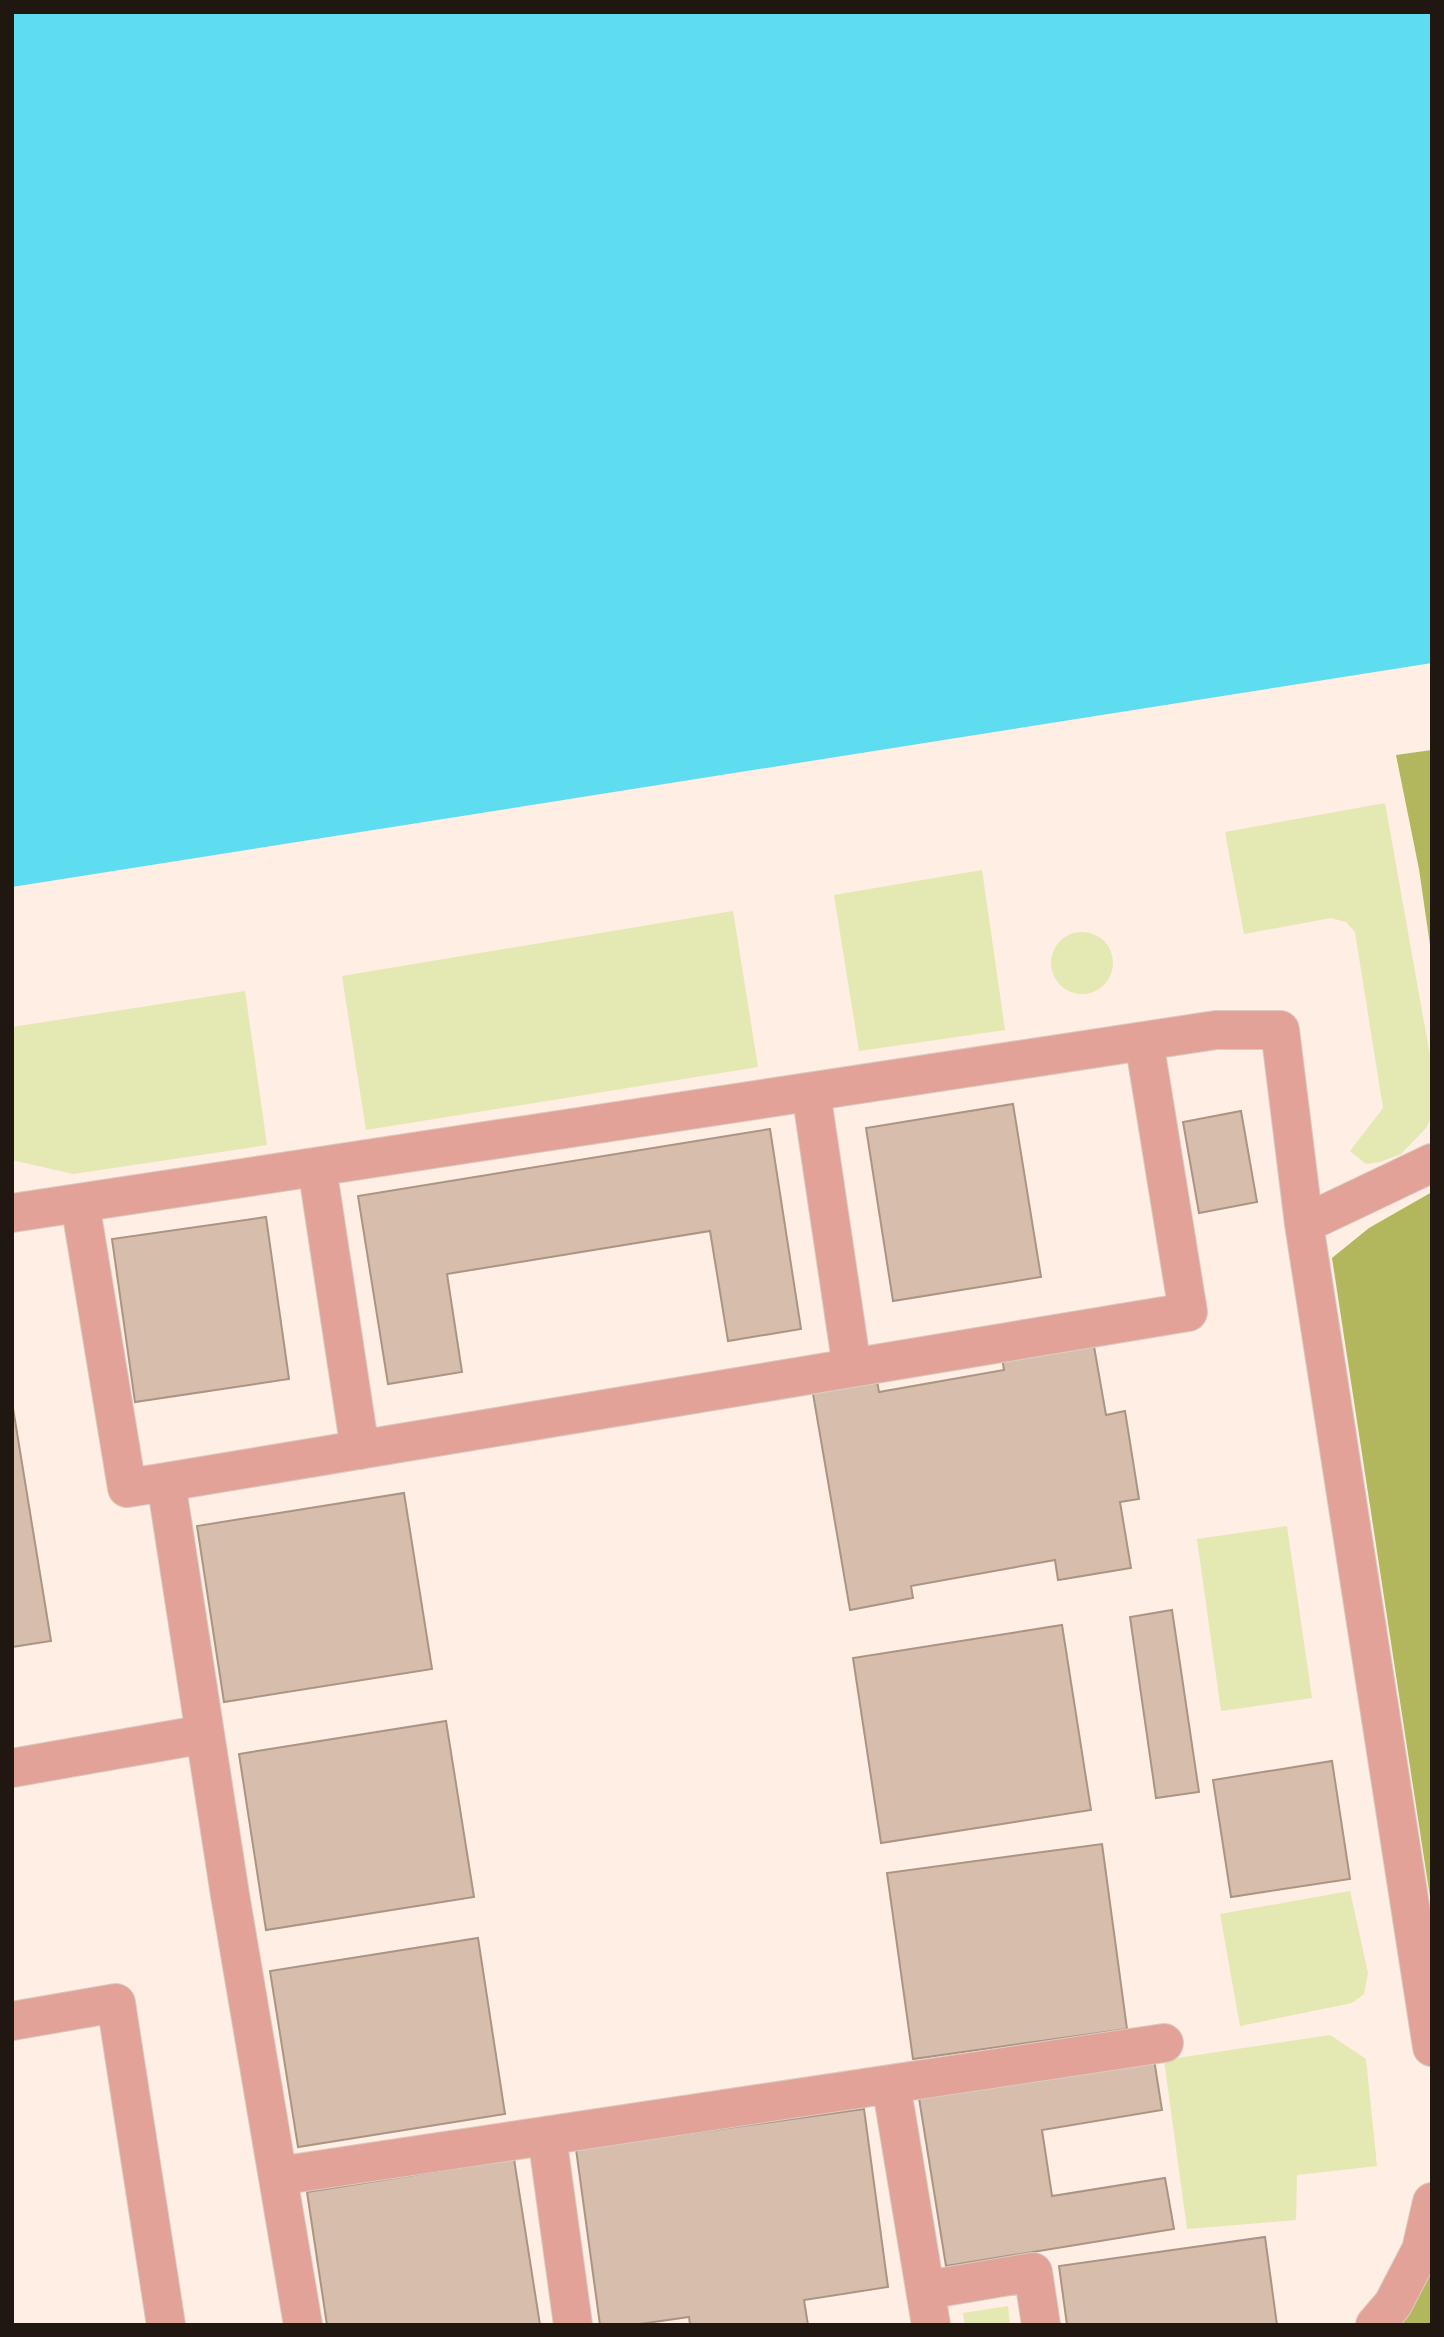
<svg xmlns="http://www.w3.org/2000/svg" width="1444" height="2337" font-family="'Alegreya Sans',sans-serif">
<style>
.green{fill:#e4e8b3}
.forest{fill:#b2b65d}
.water{fill:#5fddf0}
.building{fill:#d6bdac;stroke:#ab9483;stroke-width:2}
.lines{fill:none;stroke-linecap:round;stroke-linejoin:round}
.minor-casing{stroke:#daccc1;stroke-width:40}
.minor{stroke:#e2a298;stroke-width:38}
</style>
<rect width="100%" height="100%" fill="#feeee3"/>
<path class="green" d="M1385 803 1432 1067V1117L1426 1128 1401 1154 1380 1162 1366 1164 1350 1151 1383 1108 1355 932 1346 922 1331 918 1244 934 1225 832Z
M982 870 1005 1030 859 1051 834 895Z
M733 911 758 1067 366 1130 342 976Z
M1051 963a31 31 0 1 1 62 0a31 31 0 1 1-62 0Z
M245 991 267 1145 73 1174 12 1160V1027Z
M1287 1526 1312 1698 1221 1711 1197 1539Z
M1350 1891 1368 1973 1364 1994 1352 2003 1240 2026 1220 1914Z
M1330 2035 1366 2059 1377 2166 1297 2175 1296 2220 1187 2229 1164 2060Z
M1008 2306 1010 2325H965L963 2313Z"/>
<path class="forest" d="M1432 750V959L1419 869 1396 755Z
M1432 1192V1910L1332 1258 1369 1228Z
M1432 2261V2325H1390Z"/>
<path class="water" d="M12 12H1432V663L12 887Z"/>
<path class="building" d="M1013 1104 1041 1277 893 1301 866 1128Z
M1241 1111 1257 1202 1199 1213 1183 1122Z
M770 1129 801 1329 728 1341 710 1231 447 1274 462 1372 388 1384 358 1196Z
M266 1217 289 1379 135 1402 112 1239Z
M1092 1335 1106 1415 1125 1411 1139 1499 1120 1502 1131 1568 1058 1580 1055 1560 911 1586 913 1598 850 1610 811 1382 875 1370 879 1392 1004 1370 1001 1350Z
M12 1402 51 1641 12 1647Z
M404 1493 432 1669 224 1702 197 1526Z
M1172 1610 1199 1792 1156 1798 1130 1617Z
M1062 1625 1091 1810 881 1843 853 1658Z
M446 1721 474 1897 266 1930 239 1754Z
M1332 1761 1350 1879 1231 1897 1213 1780Z
M1102 1844 1127 2029 913 2059 887 1873Z
M478 1938 505 2114 298 2147 270 1971Z
M1153 2053 1162 2110 1042 2130 1052 2196 1165 2178 1174 2229 946 2266 918 2092Z
M864 2109 888 2287 804 2300 808 2325H690L689 2317 633 2325H600L576 2149Z
M514 2159 540 2325H327L307 2192Z
M1265 2237 1277 2325H1067L1059 2266Z"/>
<g class="lines">
<g class="minor-casing">
<path id="minor" d="M811 1092 852 1368
M317 1167 360 1450
M12 1213 1216 1030H1280L1304 1224 1432 2047
M1304 1224 1432 1163
M166 1482 1188 1312 1144 1041
M205 1734 230 1895 303 2325
M12 1768 205 1734 166 1482 127 1488 80 1203
M12 2021 116 2003 166 2325
M891 2084 931 2325
M547 2136 573 2325
M278 2176 1164 2043
M926 2290 1033 2272 1041 2325
M1375 2325 1393 2304 1421 2250 1432 2202"/>
</g>
<use href="#minor" class="minor"/>
</g>
<rect width="1444" height="2337" fill="none" stroke="#1f1710" stroke-width="28"/>
</svg>
